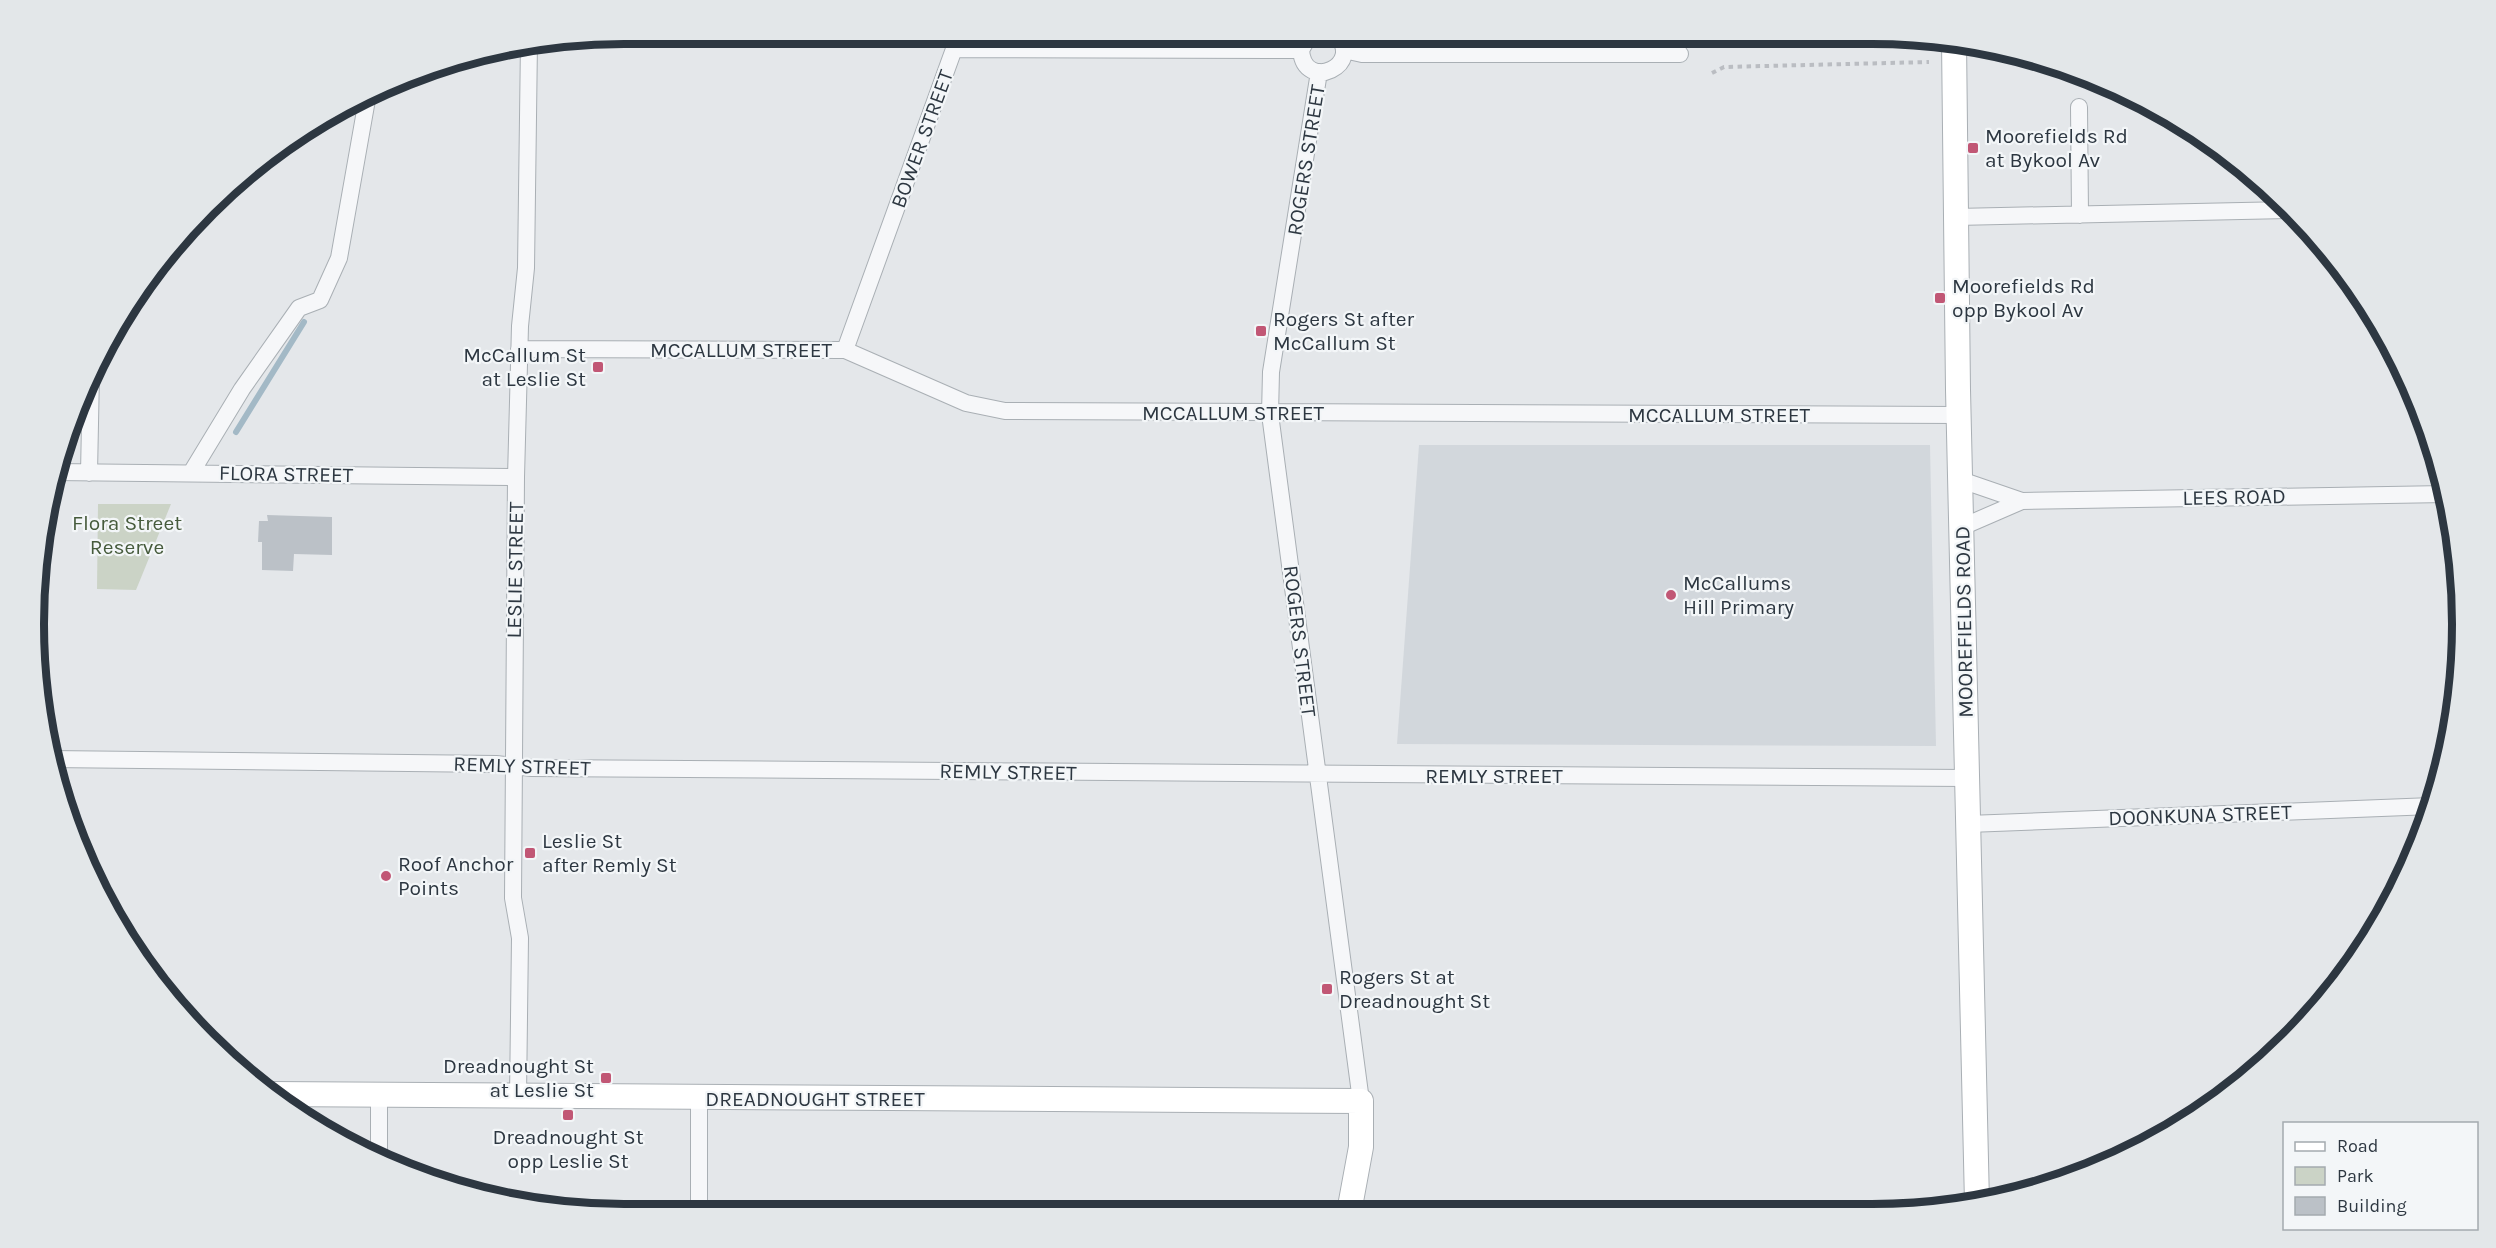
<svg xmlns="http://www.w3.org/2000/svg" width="2496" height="1248" font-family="Karla,sans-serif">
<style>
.built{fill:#d2d7dc}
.green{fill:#cbd3c6}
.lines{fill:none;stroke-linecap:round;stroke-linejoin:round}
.stream{stroke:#a3b9c6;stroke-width:6}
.building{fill:#bbc1c7}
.lane-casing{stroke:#a9afb4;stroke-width:10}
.street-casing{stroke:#a9afb4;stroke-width:18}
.secondary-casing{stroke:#a9afb4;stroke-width:26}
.path{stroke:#babdc2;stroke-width:4;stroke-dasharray:4.5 4.5;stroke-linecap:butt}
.lane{stroke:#f6f7f9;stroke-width:8}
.street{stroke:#f6f7f9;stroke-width:16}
.secondary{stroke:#fff;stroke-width:24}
.poi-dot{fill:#c15775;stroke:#f3f6f8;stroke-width:2}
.labels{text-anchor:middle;stroke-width:4.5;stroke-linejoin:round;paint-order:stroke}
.poi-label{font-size:21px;fill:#2d3741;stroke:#f3f6f8;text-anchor:start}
.street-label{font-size:21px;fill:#2d3741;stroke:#f3f6f8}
.park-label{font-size:21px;fill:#465b3c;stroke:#f3f6f8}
.rim{fill:none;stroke:#2d3741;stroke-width:8}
</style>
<rect width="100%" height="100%" fill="#e4e7ea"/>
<path class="built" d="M1419 445H1930L1936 746 1397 744Z"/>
<path class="green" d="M98 504H171L136 590 97 589Z"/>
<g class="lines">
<path class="stream" d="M236 432 304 322"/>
</g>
<path class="building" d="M267 515 332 517V555L294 554 293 571 262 570V542H258L259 521H268Z"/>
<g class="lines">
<g class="lane-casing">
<path id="lane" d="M1287 1209H1347"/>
</g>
<g class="street-casing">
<path id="street" d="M1310 34 1301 50C1304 94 1367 64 1335 34
M1344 50 1362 54H1680
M1319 72 1271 372 1270 414 1361 1101
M2079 107 2080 215
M1956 217 2290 210
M519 349 845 350 966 403 1005 411 1958 415
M845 350 954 49 1301 50
M55 472 516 477
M89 473 91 374
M191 473 242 389 299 308 320 300 339 258 368 94
M1961 480 2022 501 2446 494
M1962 527 2022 501
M50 759 496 764 532 768 1967 778
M1968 824 2432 806
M379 1096V1160
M518 1097 520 938 513 898 516 477 520 326 526 268 529 42
M699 1099V1213"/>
</g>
<g class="secondary-casing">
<path id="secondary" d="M1954 41 1958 390 1977 1203
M269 1094 1361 1101V1147L1349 1212"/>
</g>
<path class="path" d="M1712 73 1724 67 1929 62"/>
<use href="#lane" class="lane"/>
<use href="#street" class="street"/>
<use href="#secondary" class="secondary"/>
</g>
<g class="poi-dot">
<rect x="1967" y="142" width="12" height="12" rx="3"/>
<rect x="1934" y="292" width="12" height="12" rx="3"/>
<rect x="1255" y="325" width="12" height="12" rx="3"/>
<rect x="592" y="361" width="12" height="12" rx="3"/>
<circle cx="1671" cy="595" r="6"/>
<rect x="524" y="847" width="12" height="12" rx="3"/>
<circle cx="386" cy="876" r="6"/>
<rect x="1321" y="983" width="12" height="12" rx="3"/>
<rect x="600" y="1072" width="12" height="12" rx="3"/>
<rect x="562" y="1109" width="12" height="12" rx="3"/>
</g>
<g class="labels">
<g class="poi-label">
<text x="1985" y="143">Moorefields Rd<tspan x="1985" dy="24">at Bykool Av</tspan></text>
<text x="1952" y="293">Moorefields Rd<tspan x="1952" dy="24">opp Bykool Av</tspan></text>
<text x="1273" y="326">Rogers St after<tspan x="1273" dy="24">McCallum St</tspan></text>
<text x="586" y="362" text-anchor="end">McCallum St<tspan x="586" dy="24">at Leslie St</tspan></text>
<text x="1683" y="590">McCallums<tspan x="1683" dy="24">Hill Primary</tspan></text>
<text x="542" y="848">Leslie St<tspan x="542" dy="24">after Remly St</tspan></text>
<text x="398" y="871">Roof Anchor<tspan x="398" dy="24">Points</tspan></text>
<text x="1339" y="984">Rogers St at<tspan x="1339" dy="24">Dreadnought St</tspan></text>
<text x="594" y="1073" text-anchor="end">Dreadnought St<tspan x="594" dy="24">at Leslie St</tspan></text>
<text x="568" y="1144" text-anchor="middle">Dreadnought St<tspan x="568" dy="24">opp Leslie St</tspan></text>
</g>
<g class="street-label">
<text transform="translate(922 139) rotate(-70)" y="7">BOWER STREET</text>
<text transform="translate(1306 160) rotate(-81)" y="7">ROGERS STREET</text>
<text x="741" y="357">MCCALLUM STREET</text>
<text x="1233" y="420">MCCALLUM STREET</text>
<text x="1719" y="422">MCCALLUM STREET</text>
<text transform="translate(286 474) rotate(1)" y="7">FLORA STREET</text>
<text transform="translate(2234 497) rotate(-1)" y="7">LEES ROAD</text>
<text transform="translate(515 570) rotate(-89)" y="7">LESLIE STREET</text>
<text transform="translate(1964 622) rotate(-91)" y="7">MOOREFIELDS ROAD</text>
<text transform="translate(1300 641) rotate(83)" y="7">ROGERS STREET</text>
<text transform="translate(522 766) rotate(2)" y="7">REMLY STREET</text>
<text transform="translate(1008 772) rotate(1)" y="7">REMLY STREET</text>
<text x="1494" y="783">REMLY STREET</text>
<text transform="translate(2200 815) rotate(-2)" y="7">DOONKUNA STREET</text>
<text x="815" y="1106">DREADNOUGHT STREET</text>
</g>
<g class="park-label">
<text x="127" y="530">Flora Street<tspan x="127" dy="24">Reserve</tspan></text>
</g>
</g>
<path d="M0 0H2496V1248H0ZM624 44H1872A580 580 0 0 1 2452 624V624A580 580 0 0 1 1872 1204H624A580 580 0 0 1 44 624V624A580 580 0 0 1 624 44Z" fill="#e3e7e9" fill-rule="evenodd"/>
<path class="rim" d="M624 44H1872A580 580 0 0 1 2452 624V624A580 580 0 0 1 1872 1204H624A580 580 0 0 1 44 624V624A580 580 0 0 1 624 44Z"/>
<rect x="2283" y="1122" width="195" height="108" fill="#f3f6f8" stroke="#a4aaaf" stroke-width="1.5"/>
<rect x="2295" y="1142" width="30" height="9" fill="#ffffff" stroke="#a4aaaf" stroke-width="1.5"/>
<text x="2337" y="1152" font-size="18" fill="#2d3741">Road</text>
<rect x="2295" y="1167" width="30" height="18" fill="#cbd3c6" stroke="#a4aaaf" stroke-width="1.5"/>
<text x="2337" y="1182" font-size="18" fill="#2d3741">Park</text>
<rect x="2295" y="1197" width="30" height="18" fill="#bbc1c7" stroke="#a4aaaf" stroke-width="1.5"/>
<text x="2337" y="1212" font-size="18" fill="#2d3741">Building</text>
</svg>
